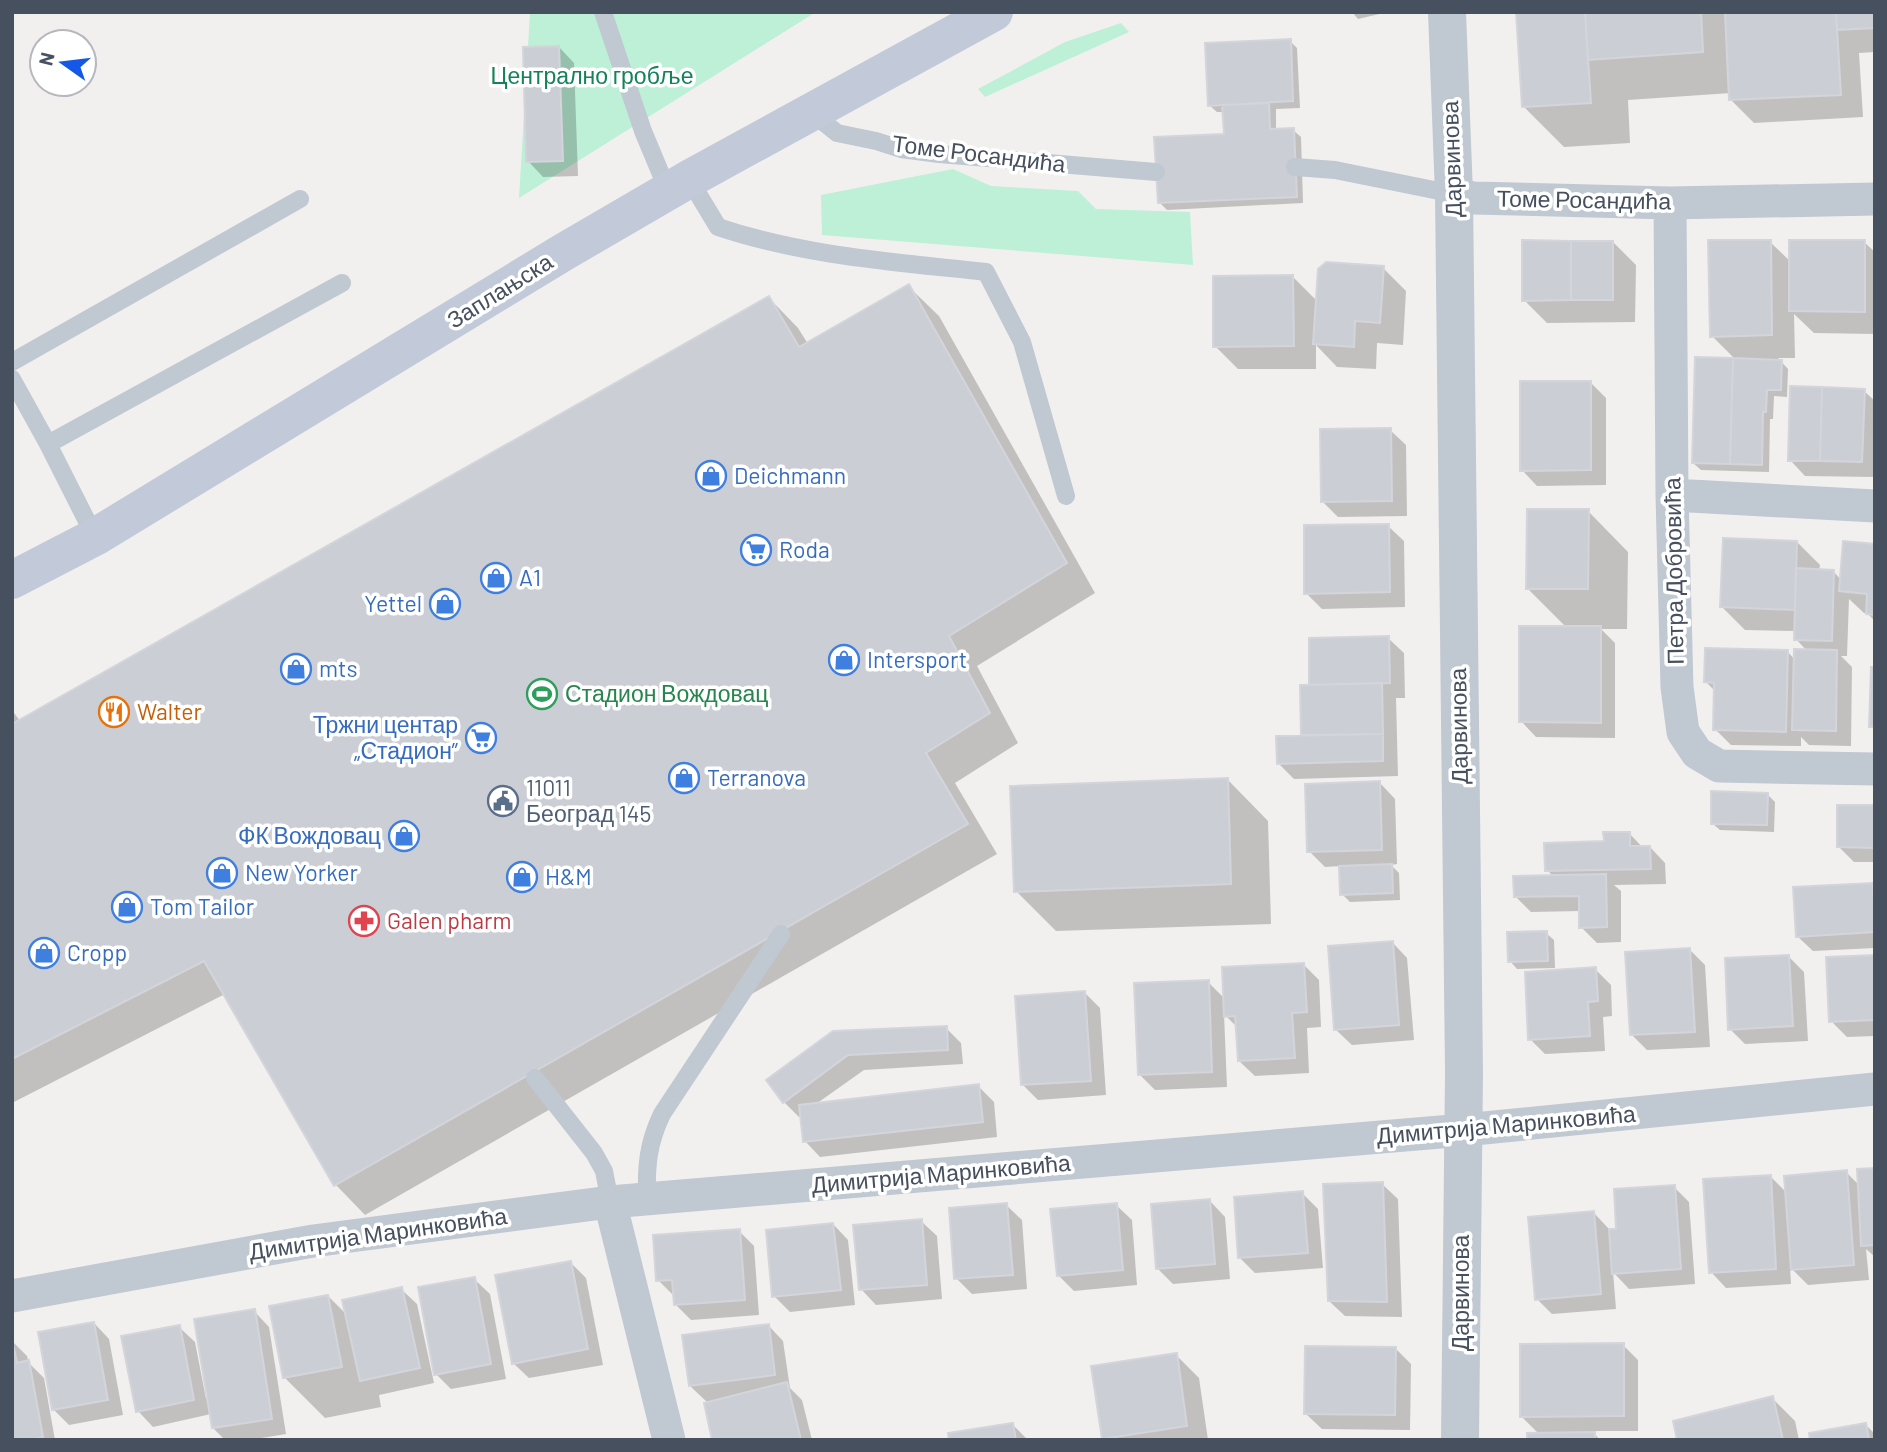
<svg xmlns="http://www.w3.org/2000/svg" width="1887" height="1452" font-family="Barlow,sans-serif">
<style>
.green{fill:#bdf0d7}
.shadow{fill:#0003}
.building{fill:#cbced5;stroke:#d3d5db;stroke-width:2}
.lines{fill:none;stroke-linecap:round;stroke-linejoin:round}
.service{stroke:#c0c8d2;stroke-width:18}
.minor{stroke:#c0c8d2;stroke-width:33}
.tertiary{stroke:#c0c8d2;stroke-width:38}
.secondary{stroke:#c2cad9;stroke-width:38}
.labels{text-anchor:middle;stroke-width:7;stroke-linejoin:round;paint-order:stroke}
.park-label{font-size:23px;fill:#158258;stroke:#fff}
.street-label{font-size:23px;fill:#47505e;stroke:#fff}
.shop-label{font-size:23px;fill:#366cbe;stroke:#fff;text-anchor:start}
.leisure-label{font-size:23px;fill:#27864d;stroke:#fff;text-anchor:start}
.food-label{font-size:23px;fill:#c56008;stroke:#fff;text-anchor:start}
.service-label{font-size:23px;fill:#4e5e75;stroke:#fff;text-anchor:start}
.health-label{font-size:23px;fill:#be3a42;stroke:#fff;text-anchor:start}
</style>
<rect width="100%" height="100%" fill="#f2f0ef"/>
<path class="green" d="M530 12H816L519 198Z
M1121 23 1129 32 985 97 978 89 1065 42Z
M953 169 991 186 1078 191 1096 209 1190 212 1193 265 822 235 821 195Z"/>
<path class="shadow" d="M1352 12H1388L1358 19Z
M1533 12H1875V52L1859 53 1863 117 1754 123 1731 100V93L1628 100 1630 143 1564 147 1524 107Z
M1290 41 1297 48 1300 108 1276 109V130H1293L1301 137 1303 203 1167 210 1159 202 1226 135 1225 112H1217L1209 105Z
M559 47 574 63 578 176 543 177 528 161Z
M1613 242 1636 265 1635 322 1547 323 1524 300Z
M1770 242 1791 262 1864 242 1875 252V334L1814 333 1794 314 1795 358H1778L1788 369 1787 397 1774 396 1773 419H1770L1769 472 1701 470 1693 463 1736 360 1712 336Z
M1383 268 1406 291 1403 345 1377 343 1376 369 1337 367 1316 345V369H1238L1215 346 1293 277 1318 302Z
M909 287 939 316 1095 593 977 666 1018 743 955 783 997 854 365 1215 336 1185 225 994 12 1103V710L20 721 769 298 798 328 808 344Z
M1591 383 1606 398V485L1537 486 1522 470Z
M1864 391 1875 401V477L1805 476 1790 460Z
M1390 430 1406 445 1407 516 1338 517 1322 501Z
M1588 511 1628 552 1627 629H1601L1615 643V738L1536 737 1521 721 1567 628 1527 588Z
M1388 526 1404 541 1405 607 1322 609 1306 593Z
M1797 542 1820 565 1819 571 1834 572 1841 580 1875 545V621L1868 614 1864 613 1849 599 1847 656H1841L1852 667 1851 746 1809 745 1801 737V746L1731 745 1715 729 1716 692 1706 682 1787 651 1795 660 1807 651 1796 639V631L1745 630 1722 607Z
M1388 638 1404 653 1405 698H1396L1398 776 1294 779 1278 763 1303 737 1302 687H1311Z
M1228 780 1268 821 1271 924 1056 931 1016 891Z
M1380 783 1395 799 1397 864 1391 865 1399 873 1400 900 1350 902 1342 894 1341 866 1325 867 1309 851Z
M1767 794 1775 802 1774 832 1720 830 1712 823Z
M1875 807V862H1854L1839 847Z
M1629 833 1643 848 1650 847 1665 863 1666 884 1614 885 1621 891V942L1597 943 1581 927V911L1531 912 1516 897 1554 877 1547 870Z
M1873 885 1875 887V948L1813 951 1797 936Z
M1546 933 1554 940 1555 968 1517 969 1510 961Z
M1392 942 1407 958 1414 1040 1352 1045 1336 1030Z
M1689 949 1705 965 1710 1047 1647 1050 1632 1035Z
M1788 956 1804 972 1808 1041 1745 1044 1730 1029Z
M1875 957V1036L1847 1037 1831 1021Z
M1304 965 1319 980 1321 1027 1307 1028 1309 1073 1255 1076 1239 1061 1237 1027 1224 1014 1227 1087 1155 1090 1139 1074 1208 982 1225 999Z
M1595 969 1611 985 1612 1016 1603 1017 1605 1051 1545 1054 1530 1039Z
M1085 993 1100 1008 1106 1095 1038 1100 1023 1085Z
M946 1028 961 1043 963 1064 864 1070 816 1104 978 1086 994 1102 997 1137 820 1157 805 1141 802 1115 799 1117 784 1102 834 1033Z
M1875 1170V1257L1866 1249 1869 1280 1808 1285 1790 1267 1791 1284 1726 1288 1711 1272 1770 1176 1787 1193 1846 1172 1860 1186Z
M1382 1184 1398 1199 1402 1317 1345 1316 1329 1301Z
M1674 1187 1689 1202 1695 1284 1629 1289 1613 1272 1616 1309 1552 1314 1537 1299 1594 1213 1609 1229V1231L1618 1230Z
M1302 1193 1318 1209 1323 1268 1255 1273 1240 1258Z
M1210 1201 1225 1217 1230 1279 1173 1284 1157 1268Z
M1006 1205 1022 1220 1027 1289 972 1294 956 1278Z
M1116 1205 1132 1220 1137 1285 1074 1291 1058 1275Z
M921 1221 937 1236 942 1299 876 1305 861 1289Z
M833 1224 848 1240 855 1305 790 1312 774 1296Z
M739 1231 754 1246 759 1315 691 1320 675 1304 674 1296 658 1280Z
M571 1263 586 1278 603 1365 529 1378 513 1363Z
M474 1279 490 1294 506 1379 451 1389 436 1374Z
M401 1289 417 1304 434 1383 379 1395 381 1407 325 1418 284 1377 328 1296 347 1315Z
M254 1311 269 1327 286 1434 250 1440H225L213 1428 211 1414 153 1427 138 1411 179 1327 195 1342 206 1399H209Z
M94 1323 109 1339 123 1415 69 1425 53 1409Z
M768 1325 783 1341 790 1388 802 1400 812 1440H714L708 1403 690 1386Z
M12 1341 27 1356 29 1363 44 1378 55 1440H12Z
M1623 1345 1638 1360V1431H1592L1600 1440H1529L1539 1434 1521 1416Z
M1395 1348 1411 1364 1410 1430 1322 1429 1306 1414Z
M1176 1355 1199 1378 1208 1440H1106L1104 1438Z
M1772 1398 1795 1421 1799 1440H1679Z
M1012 1424 1028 1440H951Z
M1866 1425 1875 1434V1440H1812Z"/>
<path class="building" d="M1516 12H1585L1591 103 1522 107Z
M1585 12H1701L1703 52 1588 60Z
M1725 12H1836L1841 95 1729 100Z
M1836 12H1875V28L1837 30Z
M1291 39 1293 101 1208 106 1205 43Z
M559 46 563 161 526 162 523 47Z
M1269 103 1270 129 1294 128 1297 197 1158 203 1154 137 1224 134 1222 105Z
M1522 240 1571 241V300L1522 301Z
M1708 240H1771L1772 335 1710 337Z
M1789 240H1865V312L1789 311Z
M1571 241H1613V300H1571Z
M1326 262 1384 266 1380 323 1355 321 1354 347 1313 344 1318 269Z
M1293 275 1294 346 1213 347V276Z
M909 284 1067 563 949 636 990 713 926 753 968 824 334 1186 204 961 12 1059V724L769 296 799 347Z
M1695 357 1733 358 1730 464 1692 463Z
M1733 358 1782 360 1781 390H1767L1766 412H1763L1762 465 1730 464Z
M1520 381H1591V470L1520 471Z
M1790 386 1822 387 1820 461H1788Z
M1822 387 1865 389 1862 462 1820 461Z
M1391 428 1392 501 1321 502 1320 429Z
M1527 509H1589L1588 589H1526Z
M1389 524 1390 592 1304 594V525Z
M1723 538 1797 541 1795 610 1720 607Z
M1843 541 1875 544V615L1866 614 1867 594 1839 591Z
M1796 568 1834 570 1832 641 1794 640Z
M1519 626H1601V723L1519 722Z
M1389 636 1390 683 1309 685V638Z
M1705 648 1788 650 1786 732 1713 730 1714 683 1704 682Z
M1794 649 1837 650 1836 731 1792 730Z
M1871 667H1875V727H1869Z
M1382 683 1383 734 1301 735 1300 685Z
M1383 734V761L1277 764 1276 736Z
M1228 778 1231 884 1014 892 1010 786Z
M1380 781 1382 850 1307 852 1305 784Z
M1711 791 1768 793 1767 825 1711 824Z
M1837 805H1875V848L1837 847Z
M1603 832H1630V846H1650L1651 869 1545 871 1544 843 1604 841Z
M1392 864 1393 893 1340 895 1339 866Z
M1606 874 1607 927 1579 928V896L1514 897 1513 876Z
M1873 883 1875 932 1796 937 1793 887Z
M1547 931 1548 961 1508 962 1507 932Z
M1393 941 1399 1025 1334 1030 1328 946Z
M1690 948 1695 1032 1630 1035 1625 952Z
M1789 955 1793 1026 1728 1030 1725 958Z
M1875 955V1020L1829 1022 1826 957Z
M1304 963 1307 1012 1292 1013 1295 1058 1238 1061 1235 1016 1224 1017 1222 967Z
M1596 967 1598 1001 1588 1002 1590 1036 1528 1040 1525 972Z
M1209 980 1212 1072 1138 1075 1134 983Z
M1085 991 1091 1081 1021 1085 1015 996Z
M947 1026 948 1050 848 1055 783 1103 766 1080 833 1031Z
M979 1084 983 1122 803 1142 799 1105Z
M1875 1168V1245L1861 1246 1857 1169Z
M1847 1170 1854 1265 1791 1270 1784 1176Z
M1771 1175 1776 1269 1709 1273 1703 1179Z
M1383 1182 1387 1302 1328 1301 1323 1184Z
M1675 1185 1681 1269 1612 1274 1609 1229H1616L1614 1189Z
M1303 1191 1308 1253 1238 1258 1234 1197Z
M1210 1199 1215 1264 1156 1269 1151 1204Z
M1007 1203 1013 1275 954 1279 949 1208Z
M1117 1203 1123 1270 1057 1276 1050 1209Z
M1594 1211 1601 1294 1535 1300 1528 1217Z
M922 1219 927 1285 859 1290 853 1225Z
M833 1223 841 1290 772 1297 766 1230Z
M740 1229 745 1300 674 1305 672 1280 656 1281 653 1235Z
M571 1261 588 1349 512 1364 495 1275Z
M475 1277 491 1364 434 1375 418 1287Z
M402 1287 420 1368 360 1381 342 1300Z
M328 1295 342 1367 283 1378 269 1306Z
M255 1309 272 1419 212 1428 194 1319Z
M94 1322 108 1400 52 1410 38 1332Z
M769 1324 775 1375 689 1386 682 1335Z
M180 1325 194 1400 136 1412 121 1336Z
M12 1339 17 1363 29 1360 43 1437 29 1440H12Z
M1624 1343V1416L1520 1417V1344Z
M1305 1346 1396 1347 1395 1415 1304 1414Z
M1177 1353 1187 1426 1102 1439 1091 1366Z
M787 1382 801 1440H712L704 1403Z
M1773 1396 1783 1440H1677L1673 1421Z
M1013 1423 1016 1440H949L948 1433Z
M1866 1423 1869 1440H1810L1809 1433Z
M1595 1432V1440H1527V1433Z"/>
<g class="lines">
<path class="service" d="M603 12 643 131 668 191
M811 112 837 133 876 141 901 149 939 154 1156 172
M1295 167 1335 170 1454 194
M689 179 718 227C804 256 896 262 986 272L1022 342 1066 496
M12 362 300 199
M12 379 48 444 95 537
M48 444 342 283
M535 1078 594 1153 604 1171 610 1202
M647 1199C646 1166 648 1143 662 1114L781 934"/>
<path class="minor" d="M1454 194 1473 198 1670 203 1875 199
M1670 203 1672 495 1677 687 1683 732 1697 753 1719 766 1875 769
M1672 495 1875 506
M610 1202 669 1440
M12 1296 313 1241 610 1202 1464 1130 1875 1089"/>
<path class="tertiary" d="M1447 12 1454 194 1464 1072 1460 1440"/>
<path class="secondary" d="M12 580 95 537 562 253 689 179 994 12"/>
</g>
<defs>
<g id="shop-ring" transform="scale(1.575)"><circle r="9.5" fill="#fff" stroke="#3f7fe0" stroke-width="1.5"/><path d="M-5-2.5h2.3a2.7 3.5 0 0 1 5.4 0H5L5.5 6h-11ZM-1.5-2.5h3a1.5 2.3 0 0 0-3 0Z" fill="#3f7fe0"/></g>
<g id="supermarket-ring" transform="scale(1.575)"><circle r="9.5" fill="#fff" stroke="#3f7fe0" stroke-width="1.5"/><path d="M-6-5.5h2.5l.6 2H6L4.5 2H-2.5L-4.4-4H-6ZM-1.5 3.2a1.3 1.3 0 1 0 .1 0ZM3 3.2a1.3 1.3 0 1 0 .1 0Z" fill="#3f7fe0"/></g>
<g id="stadium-ring" transform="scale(1.575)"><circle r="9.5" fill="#fff" stroke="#2e9e5b" stroke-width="1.5"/><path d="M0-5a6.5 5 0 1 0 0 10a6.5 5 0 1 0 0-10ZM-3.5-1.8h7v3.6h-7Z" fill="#2e9e5b"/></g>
<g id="restaurant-ring" transform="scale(1.575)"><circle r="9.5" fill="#fff" stroke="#e8710a" stroke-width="1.5"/><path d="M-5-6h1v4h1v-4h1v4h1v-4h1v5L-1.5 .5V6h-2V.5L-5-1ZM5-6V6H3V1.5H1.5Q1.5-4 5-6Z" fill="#e8710a"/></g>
<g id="civic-ring" transform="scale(1.575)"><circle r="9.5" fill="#fff" stroke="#5c6f8a" stroke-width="1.5"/><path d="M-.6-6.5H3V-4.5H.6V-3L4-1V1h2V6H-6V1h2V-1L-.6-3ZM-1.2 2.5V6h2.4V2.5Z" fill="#5c6f8a"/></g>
<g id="pharmacy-ring" transform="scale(1.575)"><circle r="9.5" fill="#fff" stroke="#e0444e" stroke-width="1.5"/><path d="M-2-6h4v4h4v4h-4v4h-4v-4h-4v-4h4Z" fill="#e0444e"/></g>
</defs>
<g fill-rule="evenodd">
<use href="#shop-ring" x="711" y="476"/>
<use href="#supermarket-ring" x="756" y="550"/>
<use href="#shop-ring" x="496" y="578"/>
<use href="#shop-ring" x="445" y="604"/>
<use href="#shop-ring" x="844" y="660"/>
<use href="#shop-ring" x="296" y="669"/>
<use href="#stadium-ring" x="542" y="694"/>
<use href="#restaurant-ring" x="114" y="712"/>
<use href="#supermarket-ring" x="481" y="738"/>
<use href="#shop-ring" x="684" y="778"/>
<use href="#civic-ring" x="503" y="801"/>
<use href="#shop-ring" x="404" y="836"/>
<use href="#shop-ring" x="222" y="873"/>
<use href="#shop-ring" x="522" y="877"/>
<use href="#shop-ring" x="127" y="907"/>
<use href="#pharmacy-ring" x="364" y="921"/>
<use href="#shop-ring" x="44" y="953"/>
</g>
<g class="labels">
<g class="park-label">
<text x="592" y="84">Централно гробље</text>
</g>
<g class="street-label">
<text transform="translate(979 154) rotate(7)" y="8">Томе Росандића</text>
<text transform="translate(1452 159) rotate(-92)" y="8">Дарвинова</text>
<text transform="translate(1584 200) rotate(1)" y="8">Томе Росандића</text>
<text transform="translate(500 291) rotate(-32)" y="8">Заплањска</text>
<text transform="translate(1674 571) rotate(-91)" y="8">Петра Добровића</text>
<text transform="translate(1459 726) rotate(-91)" y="8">Дарвинова</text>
<text transform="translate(1506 1125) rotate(-5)" y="8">Димитрија Маринковића</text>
<text transform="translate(941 1174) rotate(-5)" y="8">Димитрија Маринковића</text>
<text transform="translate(378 1234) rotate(-8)" y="8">Димитрија Маринковића</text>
<text transform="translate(1461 1293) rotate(-90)" y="8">Дарвинова</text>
</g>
<g class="shop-label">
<text x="734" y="484">Deichmann</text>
<text x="779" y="558">Roda</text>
<text x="519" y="586">A1</text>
<text x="422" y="612" text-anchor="end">Yettel</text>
<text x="867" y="668">Intersport</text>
<text x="319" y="677">mts</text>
<text x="458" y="733" text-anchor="end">Тржни центар<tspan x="458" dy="26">„Стадион”</tspan></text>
<text x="707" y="786">Terranova</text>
<text x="381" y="844" text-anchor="end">ФК Вождовац</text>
<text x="245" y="881">New Yorker</text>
<text x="545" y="885">H&amp;M</text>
<text x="150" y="915">Tom Tailor</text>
<text x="67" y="961">Cropp</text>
</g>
<g class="leisure-label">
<text x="565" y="702">Стадион Вождовац</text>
</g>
<g class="food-label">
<text x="137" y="720">Walter</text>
</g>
<g class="service-label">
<text x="526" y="796">11011<tspan x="526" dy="26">Београд 145</tspan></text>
</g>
<g class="health-label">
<text x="387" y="929">Galen pharm</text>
</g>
</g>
<rect width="1887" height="1452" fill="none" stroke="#47505e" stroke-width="28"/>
<g transform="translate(63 63) rotate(284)"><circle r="33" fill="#ffffff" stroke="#b5b9bf" stroke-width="2"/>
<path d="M0-5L12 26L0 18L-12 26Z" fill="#1557e7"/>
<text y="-10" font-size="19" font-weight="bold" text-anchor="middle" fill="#47505e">N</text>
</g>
</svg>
